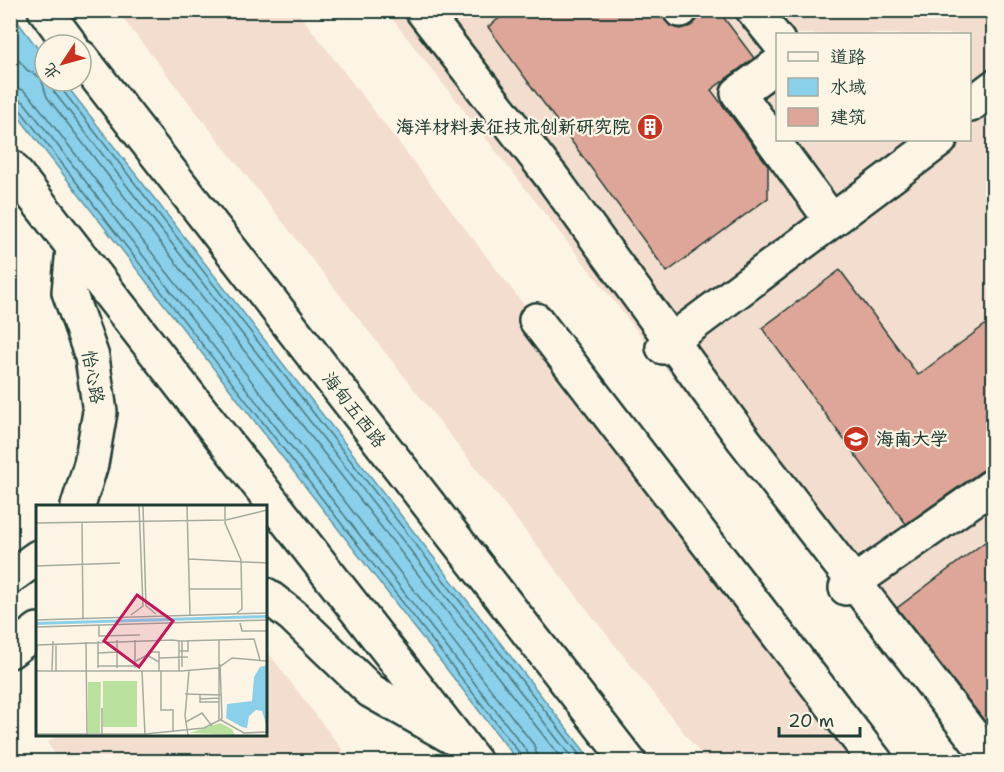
<svg xmlns="http://www.w3.org/2000/svg" width="1004" height="772" font-family="'Shantell Sans','LXGW WenKai TC',sans-serif">
<style>
.built{fill:#f3ddce;fill-rule:evenodd}
.water{fill:#8ad0eb;stroke:#5f95a2;stroke-width:1.5}
.lines{fill:none;stroke-linecap:round;stroke-linejoin:round}
.shore{stroke:#4a787d;stroke-width:1.5}
.building{fill:#dea699;stroke:#1f3d34;stroke-width:1.5}
.minor-casing{stroke:#1f3d34;stroke-width:38}
.major-casing{stroke:#1f3d34;stroke-width:38}
.minor{stroke:#fcf5e5;stroke-width:33}
.major{stroke:#fcf5e5;stroke-width:33}
.labels{text-anchor:middle;stroke-width:4.5;stroke-linejoin:round;paint-order:stroke}
.poi-label{font-size:18px;font-weight:bold;fill:#1f3d34;stroke:#fcf5e5;text-anchor:end}
.street-label{font-size:18px;fill:#1f3d34;stroke:#fcf5e5}
.inset-road{fill:none;stroke:#a4ab9e;stroke-width:1.5}
.view{fill:#c2185b;fill-opacity:0.15;stroke:#c2185b;stroke-width:3}
.inset-edge{fill:none;stroke:#1f3d34;stroke-width:3}
</style>
<rect width="100%" height="100%" fill="#fcf5e5"/>
<filter id="ink" filterUnits="userSpaceOnUse"><feTurbulence type="fractalNoise" baseFrequency=".0167" numOctaves="2"/><feDisplacementMap in="SourceGraphic" scale="12" xChannelSelector="R" yChannelSelector="G"/><feConvolveMatrix kernelMatrix="1 2 1 2 8 2 1 2 1" color-interpolation-filters="sRGB"/></filter>
<g filter="url(#ink)">
<path class="built" d="M117 11H297L876 761H706Z
M386 11H993V761H968L634 327ZM778 34H970V140H778Z
M266 650 351 761H61L47 743 59 734H266Z"/>
<path class="water" d="M11 13 45 58V81H63L592 761H518L11 107Z"/>
<g class="lines">
<path class="shore" d="M10 50 27 70 41 78 47 97 564 762
M51 81 54 92 575 762
M59 81 60 87 585 762
M10 87 23 90 31 97 534 745 539 762
M10 96 24 102 527 751 530 762
M10 104 18 107 521 755 522 762"/>
</g>
<path class="building" d="M510 10H658L670 26 680 29 691 26 697 20 700 10H718L754 58 711 90 768 165V198L667 272 488 27Z
M840 270 918 375 993 319V466L983 470 906 524 762 328Z
M993 536V732L897 608Z"/>
<g class="lines">
<g class="minor-casing">
<path id="minor" d="M422 10 554 180 744 440 993 762
M680 10H681
M753 10 778 41
M778 64 738 93 832 221
M970 105 994 87
M73 248 69 292 92 357 100 412 91 464 78 506
M536 320 876 762
M663 347 940 140
M10 577 38 557
M846 588 994 485
M266 595 293 616 371 691 459 741
M10 651 38 630"/>
</g>
<g class="major-casing">
<path id="major" d="M45 10 71 45
M81 57 629 762
M10 166 475 762"/>
</g>
<use href="#minor" class="minor"/>
<use href="#major" class="major"/>
</g>
</g>
<defs>
<g id="building-disc" transform="scale(1.35)"><circle r="9.5" fill="#c8321e" stroke="#fcf5e5"/><path d="M-4-6H4V6H1V3H-1V6H-4ZM-2.5-4.3h1.7v1.8h-1.7ZM.8-4.3h1.7v1.8H.8ZM-2.5-1h1.7V.8h-1.7ZM.8-1h1.7V.8H.8Z" fill="#fff"/></g>
<g id="university-disc" transform="scale(1.35)"><circle r="9.5" fill="#c8321e" stroke="#fcf5e5"/><path d="M0-5L7-2L0 1L-7-2ZM-4 1L0 2.5L4 1V4Q0 6-4 4Z" fill="#fff"/></g>
</defs>
<g fill-rule="evenodd">
<use href="#building-disc" x="650" y="127"/>
<use href="#university-disc" x="856" y="439"/>
</g>
<g class="labels">
<g class="poi-label">
<text x="630" y="133">海洋材料表征技术创新研究院</text>
<text x="876" y="445" text-anchor="start">海南大学</text>
</g>
<g class="street-label">
<text transform="translate(93 377) rotate(80)" y="6">怡心路</text>
<text transform="translate(354 410) rotate(52)" y="6">海甸五西路</text>
</g>
</g>
<g transform="translate(36 505)">
<rect width="231" height="231" fill="#fcf5e5"/>
<path d="M67 176H101V222H67ZM52 177H65L64 228H52ZM184 218 196 224 199 230 154 228Z" fill="#b9e19d"/>
<path d="M231 110V113L0 120V117ZM231 160V222L226 206 220 205 213 211 211 223 206 222 190 213 191 199 216 196 218 172 224 162Z" fill="#8ad0eb"/>
<path class="inset-road" d="M107 1 110 101 120 109M151 1 154 110M189 1V18L205 55 206 104 201 108M46 17 47 114M0 18 190 15 231 5M153 54 231 58M0 61 84 58M154 84H206M95 110 107 101 103 1M0 115 231 108M204 118 206 126H231M63 120V131L104 130M0 122 231 115M81 135V163M99 135V163M183 135V214L208 228 231 227M62 136V163M143 136 218 134 224 155M146 136V162M50 137 51 230M20 140V166M143 146H152V135M62 148 81 147M113 151V147H123V166M123 153 152 152M100 156 111 150 123 157M184 159 186 214M0 160 1 140 137 135 143 136V166M62 161H99M16 165 17 136M0 166H145L182 163 196 153 231 156M106 166 109 230M125 166V205H137V226M149 189 185 190M164 190V197H183M164 194 183 193M66 203V230M150 217 166 208 176 221M0 229H109L168 223 186 214M152 230 149 211 153 166"/>
<path class="view" d="M101 90 137 116 103 162 68 136Z"/>
<rect width="231" height="231" class="inset-edge"/>
</g>
<rect width="1004" height="772" fill="none" stroke="#fcf5e5" stroke-width="36"/>
<rect x="18" y="18" width="968" height="736" fill="none" stroke="#1f3d34" stroke-width="2" filter="url(#ink)"/>
<rect x="776" y="33" width="195" height="108" fill="#fcf5e5" stroke="#a4ab9e" stroke-width="1.5"/>
<rect x="788" y="52" width="30" height="9" fill="#fcf5e5" stroke="#a4ab9e" stroke-width="1.5"/>
<text x="830" y="63" font-size="18" fill="#1f3d34">道路</text>
<rect x="788" y="78" width="30" height="18" fill="#8ad0eb" stroke="#a4ab9e" stroke-width="1.5"/>
<text x="830" y="93" font-size="18" fill="#1f3d34">水域</text>
<rect x="788" y="108" width="30" height="18" fill="#dea699" stroke="#a4ab9e" stroke-width="1.5"/>
<text x="830" y="123" font-size="18" fill="#1f3d34">建筑</text>
<g transform="translate(63 63) rotate(234)"><circle r="28" fill="#fcf5e5" stroke="#a4ab9e" stroke-width="1.5"/>
<path d="M0-4.5L10 22L0 15L-10 22Z" fill="#c8321e"/>
<text y="-9" font-size="16" font-weight="bold" text-anchor="middle" fill="#1f3d34">北</text>
</g>
<path d="M779 727v9h81v-9" fill="none" stroke="#1f3d34" stroke-width="3"/>
<text x="788" y="727" font-size="18" fill="#1f3d34" stroke="#fcf5e5" stroke-width="4.5" paint-order="stroke">20 m</text>
</svg>
